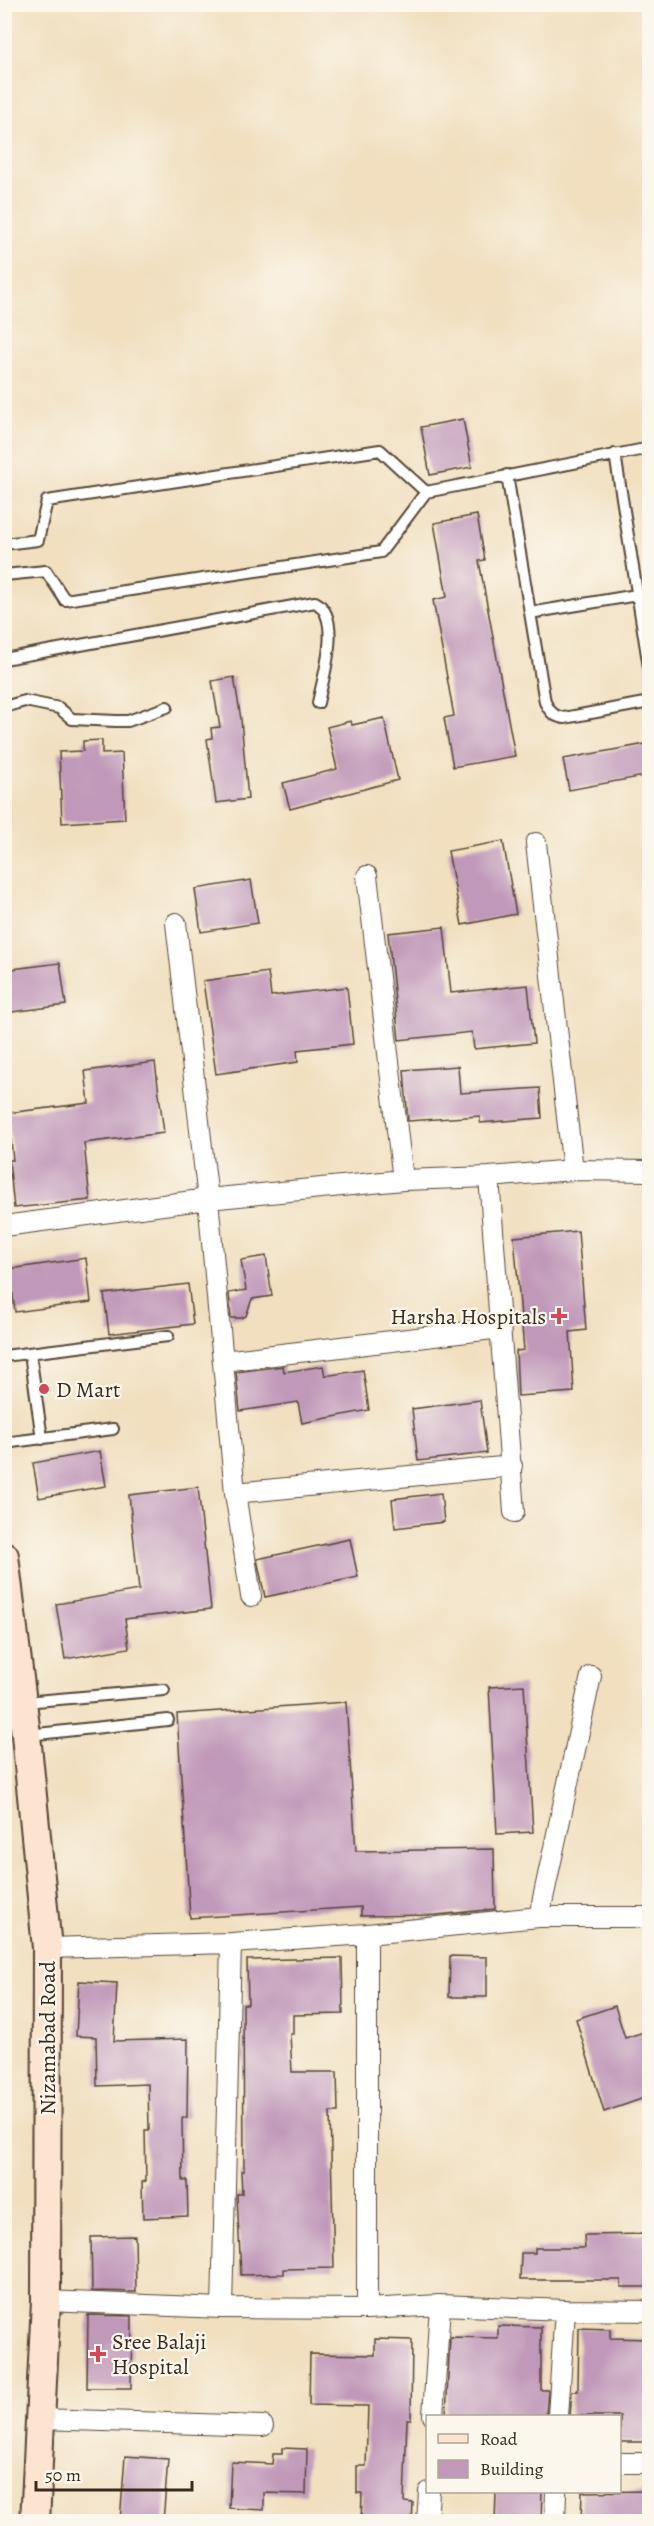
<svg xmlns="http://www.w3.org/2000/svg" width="654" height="2526" font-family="Alegreya,serif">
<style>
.building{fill:#c098b9}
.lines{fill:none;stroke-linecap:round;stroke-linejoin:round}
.lane-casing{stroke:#564536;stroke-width:14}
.street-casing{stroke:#564536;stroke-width:22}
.secondary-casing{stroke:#564536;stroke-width:32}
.lane{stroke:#fff;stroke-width:10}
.street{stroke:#fff;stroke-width:20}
.secondary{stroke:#fde4d1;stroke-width:28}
.poi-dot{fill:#d1495b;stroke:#fbf7ec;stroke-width:2}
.labels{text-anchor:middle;stroke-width:4.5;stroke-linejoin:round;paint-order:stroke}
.poi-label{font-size:22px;fill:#3b2a1e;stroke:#fbf7ec;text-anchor:start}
.street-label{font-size:22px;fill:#3b2a1e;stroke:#fbf7ec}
</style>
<rect width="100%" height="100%" fill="#fbf7ec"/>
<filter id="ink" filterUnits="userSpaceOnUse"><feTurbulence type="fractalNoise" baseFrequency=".0167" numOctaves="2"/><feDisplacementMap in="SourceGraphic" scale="12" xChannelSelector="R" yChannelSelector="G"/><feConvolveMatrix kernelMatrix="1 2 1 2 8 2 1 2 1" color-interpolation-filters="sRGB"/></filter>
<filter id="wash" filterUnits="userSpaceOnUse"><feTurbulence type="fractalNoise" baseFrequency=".008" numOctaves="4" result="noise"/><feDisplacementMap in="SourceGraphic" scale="24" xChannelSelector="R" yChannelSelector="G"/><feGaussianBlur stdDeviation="1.35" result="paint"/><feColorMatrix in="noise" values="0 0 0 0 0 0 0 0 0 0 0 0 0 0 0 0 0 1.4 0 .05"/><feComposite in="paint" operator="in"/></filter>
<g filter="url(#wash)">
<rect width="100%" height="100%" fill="#f1dfc0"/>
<g id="blocks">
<path class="building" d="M463 419 472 467 430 475 421 427Z
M477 515 485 560 479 561 515 756 453 767 444 718 454 716 433 600 447 597 434 523Z
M234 677 241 719 248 799 216 803 207 739 212 738 211 728 220 727 212 681Z
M384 718 398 780 290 809 283 783 337 769 327 727 351 721 352 725Z
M102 740V754L122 753 125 819 62 823 59 752 83 751V741Z
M646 744 650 775 569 790 563 759Z
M503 841 516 914 462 925 448 851Z
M251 880 258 923 201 932 195 889Z
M444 927 451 993 528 985 534 1043 474 1049 472 1032 399 1040 388 933Z
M60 963 66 1005 4 1013V970Z
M268 972 271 996 347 987 353 1044 297 1050 298 1062 216 1074 203 981Z
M155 1062 164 1133 84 1143 90 1200 14 1208 9 1160H13L8 1113 89 1103 85 1071Z
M458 1066 460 1093 540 1088 542 1118 480 1123V1116L408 1121 404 1070Z
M578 1231 586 1330 570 1332 574 1392 518 1396 516 1351 524 1350 514 1237Z
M266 1256 272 1296 252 1299 246 1316 241 1318H231L229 1293 246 1290 241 1260Z
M86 1258 91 1302 15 1312 10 1269Z
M188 1284 193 1324 109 1334 104 1294Z
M283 1366 284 1372 323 1366 325 1376 363 1370 369 1410 302 1423 298 1402 240 1411 236 1372Z
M480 1400 487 1453 418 1461 412 1409Z
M100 1451 106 1486 39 1498 33 1463Z
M198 1487 211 1609 125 1619 129 1648 65 1659 56 1604 139 1590 129 1495Z
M441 1493 444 1522 395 1528 392 1499Z
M350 1539 358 1577 265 1597 257 1559Z
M524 1685 533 1832 497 1834 489 1687Z
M346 1702 356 1851 494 1849 495 1909 436 1915 361 1916V1907L190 1918 177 1714Z
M450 1956 487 1957V1997H449Z
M342 1958 343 2014 293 2015V2034H290L292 2072H337L338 2112H330L334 2268 284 2269V2274L241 2275 237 2196V2194H242L241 2171H244L243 2004H248L247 1960Z
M79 1981 117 1983 114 2041 188 2039 187 2118H182L183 2181 187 2180 188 2216 143 2218 142 2182 146 2181 145 2130H149L148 2084 97 2086 96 2037 76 2036Z
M615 2006 625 2038 650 2030V2073L644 2075 650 2096 604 2112 576 2019Z
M648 2234 646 2287H621V2280H520L521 2253H535V2248H585L584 2235Z
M135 2236 136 2292 92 2291 91 2237Z
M88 2315 132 2316 131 2388H87Z
M498 2326 541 2327V2390H548L546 2416H446L450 2337 498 2338Z
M579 2328 610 2329V2338L650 2339V2440H646V2442H620V2416H570L572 2391H578Z
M375 2339 412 2340 411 2420H407L404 2502 413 2503 412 2522H361L362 2493H357V2466H366L368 2406 309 2405 310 2354 375 2355Z
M282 2448 307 2449 306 2494 264 2493V2510L229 2508 231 2462 272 2464 273 2454H282Z
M125 2456 168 2459 163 2522H120Z
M650 2491V2522H581L582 2492Z
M496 2492H542L541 2522H495Z"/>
</g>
</g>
<g filter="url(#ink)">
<use href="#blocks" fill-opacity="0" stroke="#564536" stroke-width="1.5"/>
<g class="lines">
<g class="lane-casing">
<path id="lane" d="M615 454 650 674
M507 475 545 702C550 712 553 716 564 718L650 702
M4 544 38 540 47 501 380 450 426 492
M4 575 46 571 65 600 381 552 426 492 650 448
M530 613 637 595
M4 659 315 602C343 617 323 677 318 703
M4 707 25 701 59 708 72 719 116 721H128L167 707
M30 1353 42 1439
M4 1356 168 1336
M4 1443 113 1429
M24 1702 164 1690
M28 1735 168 1720"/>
</g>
<g class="street-casing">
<path id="street" d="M536 843 573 1170
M367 876 403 1180
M176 923 208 1199 235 1493 251 1596
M489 1177 514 1512
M4 1226 208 1199 403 1180 489 1177 573 1170 650 1171
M223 1361 501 1328
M235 1493 512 1466
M539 1917 591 1676
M367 1934V2309
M47 1948 231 1943 367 1934 539 1917H650
M46 2301 222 2308 367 2309 440 2305 565 2310 650 2311
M222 2308 231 1943
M433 2416 440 2305
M558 2416 565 2310
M40 2419 263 2426
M620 2463H650
M427 2522 429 2492
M555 2522 556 2492"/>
</g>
<g class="secondary-casing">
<path id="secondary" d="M4 1556 26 1735 47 1948 46 2301 35 2522"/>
</g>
<use href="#lane" class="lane"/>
<use href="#street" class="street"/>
<use href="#secondary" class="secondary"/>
</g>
</g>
<g class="poi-dot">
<path d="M556 1307h6v6h6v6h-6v6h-6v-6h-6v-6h6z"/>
<circle cx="44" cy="1389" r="6"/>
<path d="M95 2345h6v6h6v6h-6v6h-6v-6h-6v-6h6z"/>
</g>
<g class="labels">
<g class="poi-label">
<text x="546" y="1324" text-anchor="end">Harsha Hospitals</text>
<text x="56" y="1397">D Mart</text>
<text x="112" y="2349">Sree Balaji<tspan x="112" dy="25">Hospital</tspan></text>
</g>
<g class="street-label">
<text transform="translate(47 2038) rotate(-90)" y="8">Nizamabad Road</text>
</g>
</g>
<rect width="654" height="2526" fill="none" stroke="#fbf7ec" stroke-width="24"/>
<rect x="426" y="2415" width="195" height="78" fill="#fbf7ec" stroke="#aea59a" stroke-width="1.5"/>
<rect x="438" y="2434" width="30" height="9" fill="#fde4d1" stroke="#aea59a" stroke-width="1.5"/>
<text x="480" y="2445" font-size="18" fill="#3b2a1e">Road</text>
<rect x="438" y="2460" width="30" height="18" fill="#c098b9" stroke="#aea59a" stroke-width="1.5"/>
<text x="480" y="2475" font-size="18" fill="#3b2a1e">Building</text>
<path d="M36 2481v9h156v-9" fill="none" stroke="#3b2a1e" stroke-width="3"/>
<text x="45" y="2481" font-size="18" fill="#3b2a1e" stroke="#fbf7ec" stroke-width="4.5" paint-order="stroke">50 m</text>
</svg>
